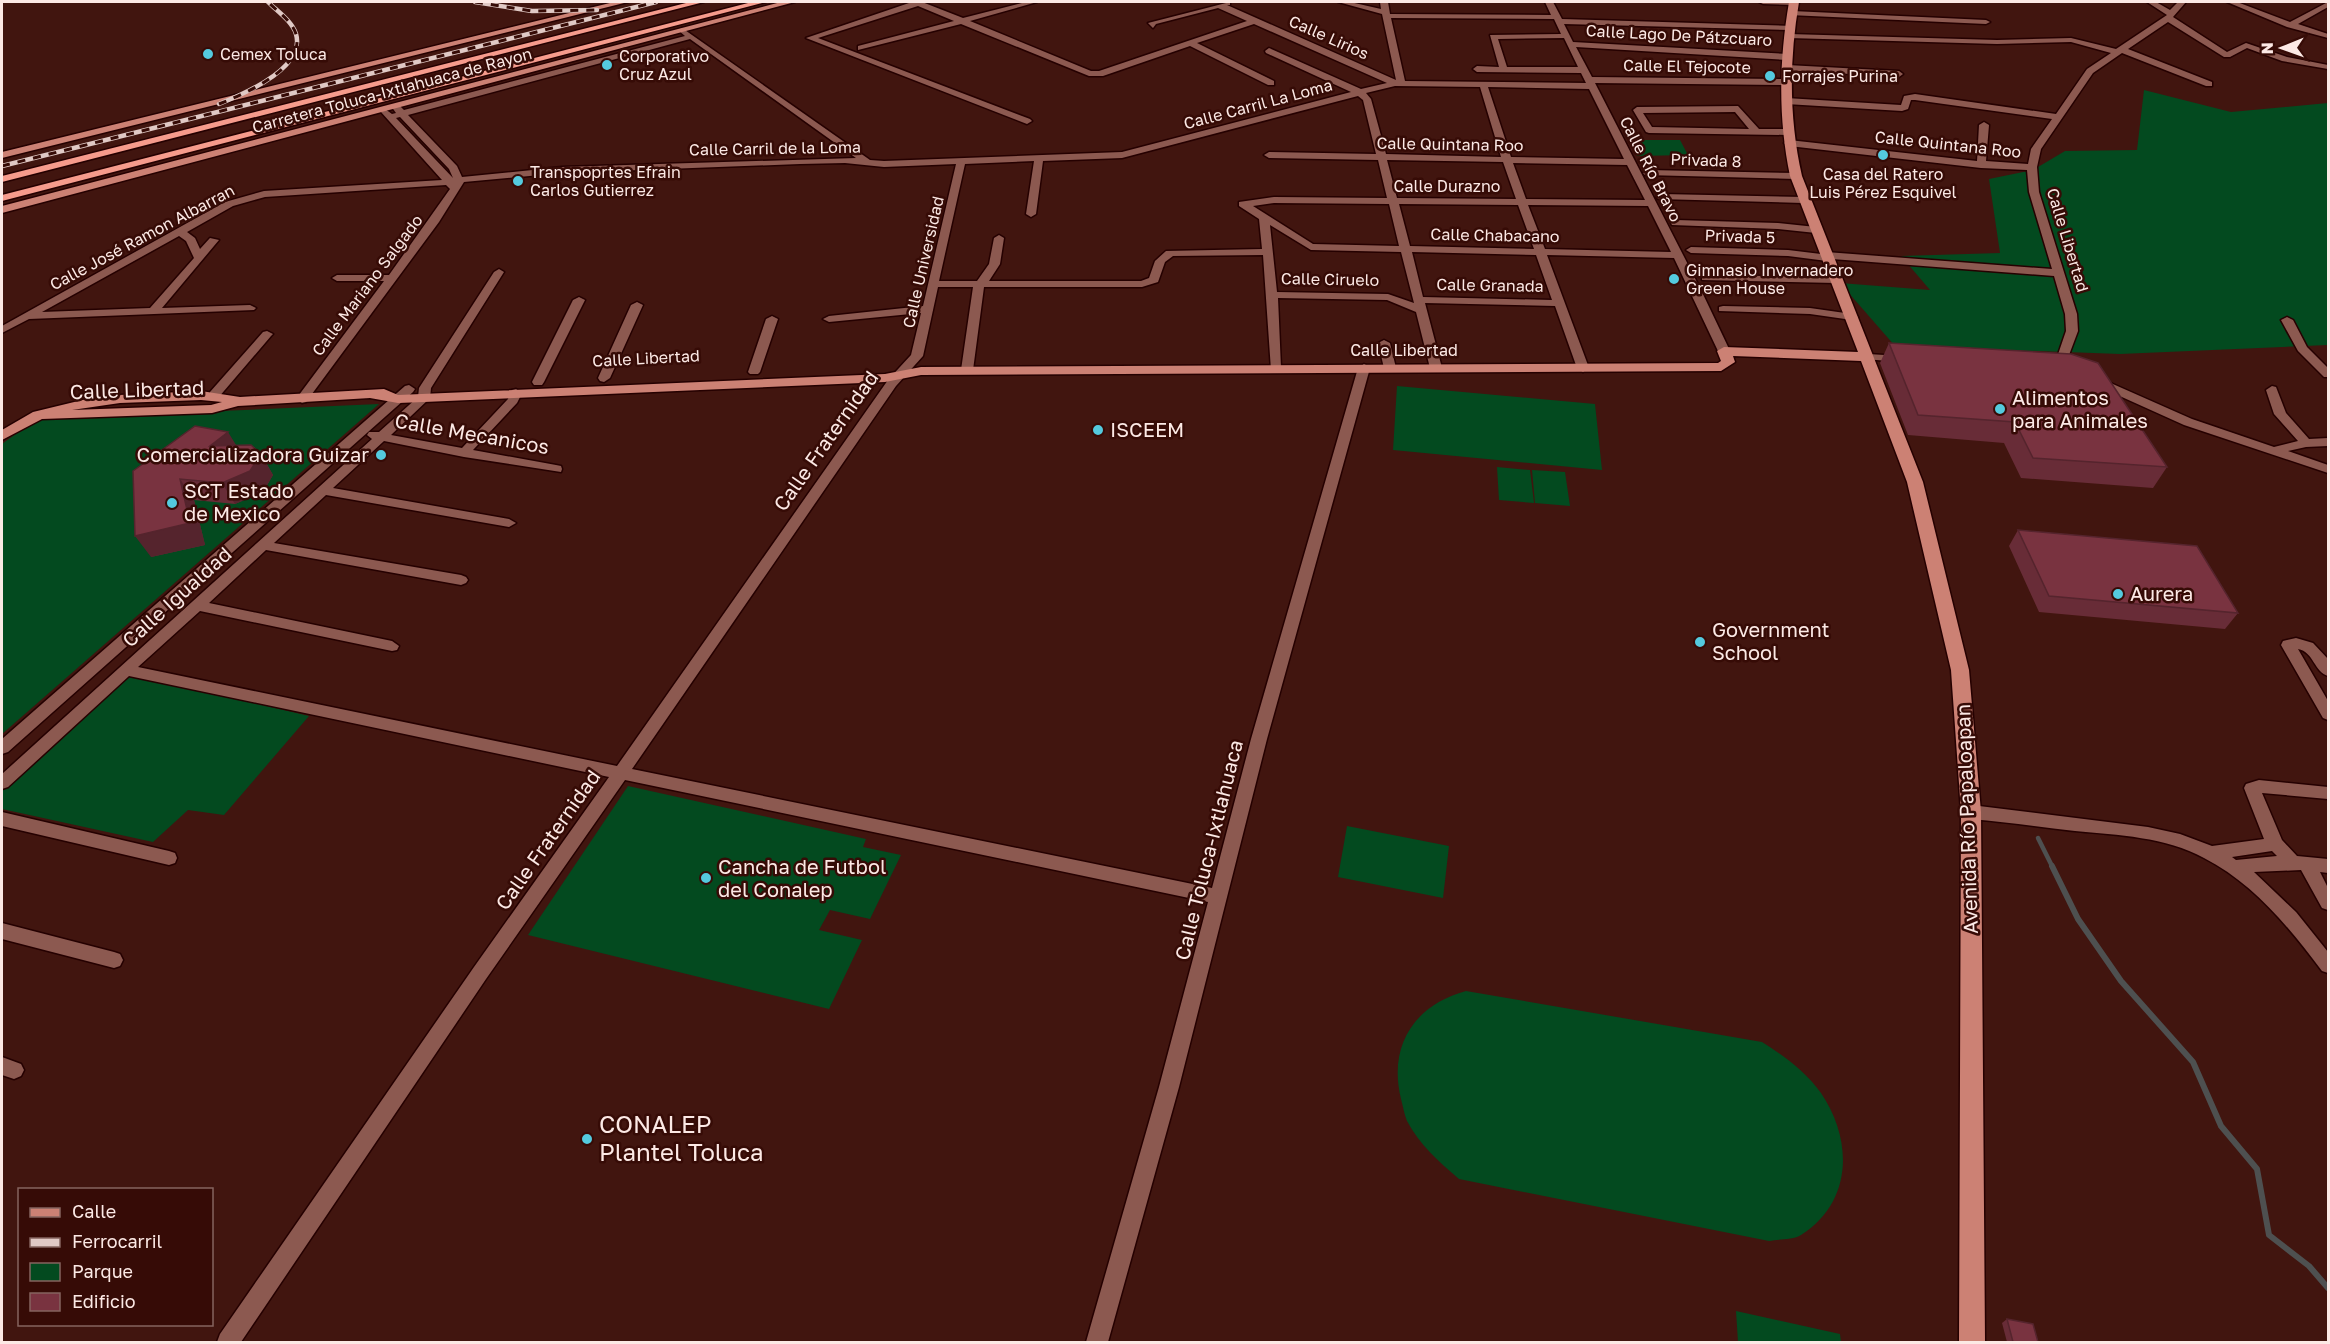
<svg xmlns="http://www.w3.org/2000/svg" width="2330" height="1344" font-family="'Golos Text',sans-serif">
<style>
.green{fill:#034a1f}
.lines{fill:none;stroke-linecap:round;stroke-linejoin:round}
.stream-far1{stroke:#4e5050;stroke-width:4.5}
.stream{stroke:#4e5050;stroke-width:6}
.minor-casing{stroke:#250000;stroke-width:3}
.major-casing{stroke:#250000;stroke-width:3}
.highway-casing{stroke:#250000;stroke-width:3}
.minor{fill:#8c5950;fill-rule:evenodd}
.major{fill:#cc8174;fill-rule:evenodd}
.highway{fill:#f69b8c;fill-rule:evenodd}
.rail-casing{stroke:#e0c9c5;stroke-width:4.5}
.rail{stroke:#360b06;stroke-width:3;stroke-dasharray:8;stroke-linecap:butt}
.wall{fill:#682c37}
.shaded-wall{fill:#55242d}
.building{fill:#793340;stroke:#55242d;stroke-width:1.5}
.poi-dot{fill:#54cade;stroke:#360b06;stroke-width:2}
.labels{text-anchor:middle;stroke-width:5;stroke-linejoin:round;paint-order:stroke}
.far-street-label{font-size:16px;fill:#fce9e5;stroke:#360b06}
.far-poi-label{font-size:16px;fill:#fce9e5;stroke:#360b06;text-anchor:start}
.street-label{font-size:20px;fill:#fce9e5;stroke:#360b06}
.poi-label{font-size:20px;fill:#fce9e5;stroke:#360b06;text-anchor:start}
.near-poi-label{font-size:24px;fill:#fce9e5;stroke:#360b06;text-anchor:start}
</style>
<rect width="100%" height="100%" fill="#41150f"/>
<path class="green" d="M2144 90 2231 112 2328 103V345L2120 354 1895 346 1840 283 1930 290 1901 256 2000 253 1989 179 2033 170 2065 151 2137 150Z
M1628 140H1680L1688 155 1637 156Z
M1397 386 1595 404 1602 470 1393 450Z
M379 404 2 734V444L36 419Z
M1497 467 1530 470 1534 503 1499 500Z
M1532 470 1565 472 1570 506 1535 503Z
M124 672 309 716 224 815 188 810 153 842 2 809V783Z
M628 786 866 839 863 847 901 855 870 919 830 910 819 930 862 940 829 1009 528 935Z
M1347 826 1449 846 1443 898 1338 877Z
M1466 991 1762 1042C1783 1055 1806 1072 1821 1093 1853 1140 1853 1202 1801 1235 1793 1240 1778 1239 1769 1241L1459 1179C1438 1161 1420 1145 1407 1121 1404 1114 1403 1106 1401 1099 1388 1046 1414 1005 1466 991Z
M1736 1311 1840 1334 1841 1342H1738Z"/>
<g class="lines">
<path class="stream-far1" d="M2038 838 2053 868"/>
<path class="stream" d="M2052 866 2078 919 2121 981 2193 1062 2221 1126 2257 1169 2269 1235 2309 1266 2328 1288"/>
<g class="minor-casing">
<path id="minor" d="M912 2H922L963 18 1026 2H1037L970 21 1091 71H1099L1247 21 1218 8 1156 24 1153 28 1148 23 1230 2V5H1227L1396 80 1382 14 1338 2H1350L1381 9 1380 2H1388L1390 14 1551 15 1545 2H1553L1562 19 1793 26V30H1790L1564 24 1573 42 1788 54 1792 57 1788 60 1576 47 1592 77 1786 79 1790 82 1786 85 1595 83 1701 290 1730 351 1724 354 1718 351 1674 258 1547 255 1589 368 1583 372 1577 368 1555 306 1425 303 1442 368 1436 372 1430 368 1416 312 1387 300 1278 298 1281 368 1275 372 1271 370 1263 255 1173 256 1165 262 1158 282 1142 287H984L973 370 967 374 961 370 973 287H938L923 356 896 386 632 769 1212 888 1251 739 1358 368 1364 364 1368 366 1370 368 1267 739 1179 1087 1108 1342H1086L1159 1087 1208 902 625 780 486 979 241 1342H217L220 1334 474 967 609 777 129 676 8 787 2 789V774L372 439 367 435 369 432H379L418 397 419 388 494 272 499 269 504 272 431 388 430 398 391 435 462 448 508 399 512 390 516 389 522 393 517 403 473 450 556 465 561 466 562 469 561 472 464 457 384 441 333 488 509 519 516 523 509 527 326 495 274 543 461 575 466 577 468 580 466 583 461 585 266 550 209 603 392 641 399 646 397 650 392 651 200 611 138 667 617 766 888 380 911 355 921 313 829 322 823 319 829 316 923 306 956 164 884 167 845 163 800 164 562 173 464 182 439 222 306 402 302 403 296 399 384 281H337L332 278 337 275H389L450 189 446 185 265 197 233 206 187 232 195 238 200 249 210 238 219 240 162 308 250 305 256 308 254 310 29 319 2 333V326L225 202 264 191 442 180 381 112 385 109 392 114 396 113 391 106 392 104H398L404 110 685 36 678 30 682 28 870 160 884 161 1122 152 1351 92 1266 53 1265 51 1269 48 1361 89 1387 83 1254 24 1197 43 1274 81V85H1268L1190 46 1103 76H1089L961 24 858 50V46L954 21 918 6 818 38 1030 119 1032 121 1027 124 806 38ZM1391 18 1554 19 1561 34 1490 35 1499 67 1477 66 1473 69 1477 72 1581 73 1586 83 1405 81ZM1564 38 1578 67H1507L1498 39ZM690 39 856 158 562 167 462 177 457 166 408 115ZM1395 86 1480 87 1501 157 1386 154 1371 99 1366 93ZM1488 87 1589 89 1624 159 1511 157ZM1358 96 1363 100 1376 154 1269 152 1264 155 1269 158 1378 160 1387 198 1274 197 1239 202V206L1259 219 1262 249 1166 251 1155 261 1149 278 1141 281H989L1000 264 1004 238 999 235 994 238 989 264 977 281H939L965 164 1034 161 1026 214 1031 217 1036 214 1043 161 1122 158ZM400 117 449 169 453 178 396 118ZM1387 160 1503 162 1516 199 1397 198ZM1513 163 1627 165 1645 200 1526 199ZM1274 203 1389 204 1399 246 1313 244 1253 206ZM1399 204 1518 205 1534 249 1410 246ZM1528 205 1648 206 1671 252 1545 249ZM1270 225 1311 250 1401 252 1414 303 1388 294 1277 292ZM179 236 186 241 194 258 150 308 42 312ZM1412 252 1536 255 1552 300 1423 297Z
M1759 2H1797L1798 3 1794 5 1763 4Z
M2147 2H2156L2170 10 2178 2H2186L2173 17 2227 52 2246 43 2287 57 2328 65V69L2282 61 2247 48 2230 57H2224L2168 22 2128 49 2212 82V86H2206L2122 53 2093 73 2041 149 2037 167 2039 192 2077 314 2078 331 2063 371H2055L2053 369 2066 331 2065 314 2054 276 1832 259 1827 261 1788 256 1691 253 1686 250 1691 247 1788 250 1821 254 1826 252 2052 269 2029 192 2027 170 1981 168 1789 146 1784 143 1789 140 1977 161 1979 125 1984 122 1989 125 1986 161 2028 164 2031 149 2052 119 1915 100H1911L1908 109 1902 111 1786 104 1782 101 1786 98 1901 105 1904 96 1915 94 2056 114 2087 69 2111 53 2071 42 1997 44 1789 38 1785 36 1789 34 1997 40 2071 38 2116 49 2167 15Z
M2227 2H2237L2290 22 2328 2V7L2298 24 2328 34V38L2287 27Z
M1792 11 1986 20 1990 22 1986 24 1789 15V11Z
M1787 65 1899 71 1903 74 1899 77 1784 70V66Z
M1738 106 1759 129H1788L1793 132 1788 135 1649 133 1646 132 1633 110 1637 107ZM1735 112 1749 129 1652 127 1643 113Z
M1648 170 1796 173 1801 176 1796 179 1645 175 1643 173Z
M1662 194 1803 197 1808 200 1803 203 1658 199 1657 197Z
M1676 220 1778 223 1816 227 1821 230 1816 233 1778 229 1672 225 1671 223Z
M1706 275 1836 277 1841 280 1836 283 1702 280V276Z
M579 297 585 300 544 382 542 385H534L532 382 573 300Z
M637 302 643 305 610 378 604 382 600 381 598 378 631 305Z
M1723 306 1810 308 1852 314 1858 317 1852 320 1810 314 1719 311V307Z
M772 316 778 319 760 372 758 374H750L748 372 766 319Z
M2287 317 2293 320 2307 347 2328 368V377H2324L2298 351 2281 320Z
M267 331 273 334 271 336 218 398H210V392L263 332Z
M1384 340 1390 343 1396 368 1394 370 1390 372 1384 368 1378 343Z
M1868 354 1901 356 1907 359 1901 362 1864 359V355Z
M2097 377 2192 419 2274 447 2298 441 2274 414 2266 390 2272 386 2276 387 2286 413 2309 439 2328 438V446L2306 447 2288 451 2328 465V473L2184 425 2093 384 2091 381Z
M409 385 415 389 413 392 8 752 2 754V739L405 386Z
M2296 638 2313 643 2328 659V676C2314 672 2314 652 2298 649L2328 701V720L2323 718 2281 645 2283 641Z
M2259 780 2328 787V799L2262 793 2282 840 2297 856 2328 859V873L2320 872 2328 888V910L2322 908 2301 870 2254 872 2296 912 2328 952V973L2322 971C2289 927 2253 883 2204 858 2166 837 2118 835 2075 831 2041 827 2006 822 1971 819L1965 817 1963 812 1965 807 1971 805 2148 827 2180 834 2212 846 2264 839 2244 788 2246 784ZM2272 851 2277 856 2236 860 2232 857Z
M2 812 169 851 175 853 177 858 175 863 169 865 2 826Z
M2 923 114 952 120 954 123 960 120 966 114 968 2 939Z
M2 1057 21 1064 24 1070 21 1076 14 1079 2 1075Z"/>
</g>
<g class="major-casing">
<path id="major" d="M614 2H628L2 158V152Z
M781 2H795L2 213V206Z
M1789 2H1799C1789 61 1789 118 1802 176L1923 482 1969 670 1981 812 1985 1342H1959L1961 812 1951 670 1907 482 1861 361 1733 356 1735 362 1721 371 921 375 885 382 424 402 398 403 370 398 238 406 212 413 42 419 2 440V430L33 412 99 396 201 391 240 397 384 389 398 395 885 374 921 367 1718 363 1721 361 1717 351 1724 347 1858 352 1790 176C1778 118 1779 61 1789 2ZM201 400 222 402 211 405 72 410 120 403Z"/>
</g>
<g class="highway-casing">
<path id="highway" d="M690 2H704L2 182V176Z
M752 2H766L2 201V195Z"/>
</g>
<use href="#minor" class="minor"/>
<use href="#major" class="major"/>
<use href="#highway" class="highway"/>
<g class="rail-casing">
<path id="rail" d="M475 2 532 11 597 10
M219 104C244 94 306 68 296 34 292 21 277 11 268 2
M2 166 656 2"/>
</g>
<use href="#rail" class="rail"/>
</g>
<path class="wall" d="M1889 343 2167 467 2153 488 2021 478 2004 443 1908 435 1880 363Z
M195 426 236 445 261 454 273 475 263 492 235 504 194 500 205 545 151 557Z
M2018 530 2238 613 2225 629 2039 612 2009 546Z
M2007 1319 2038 1342H2007L2002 1323Z"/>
<path class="shaded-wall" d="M228 432 241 453 210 446Z
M261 454 273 475 263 492 235 504 222 483Z
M180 479 194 500 205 545 151 557 135 536Z"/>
<path class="building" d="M1889 343 2071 354 2098 363 2167 467 2033 458 2015 422 1918 415Z
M195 426 228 432 210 446 251 445 261 454 250 471 222 483 180 479 190 523 135 536 133 471Z
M2018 530 2197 546 2238 613 2049 596Z
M2007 1319 2033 1324 2038 1342H2013Z"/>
<g class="poi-dot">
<circle cx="208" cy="54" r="6"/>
<circle cx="607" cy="65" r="6"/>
<circle cx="1770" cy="76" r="6"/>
<circle cx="1883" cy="155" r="6"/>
<circle cx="518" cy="181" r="6"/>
<circle cx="1674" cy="279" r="6"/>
<circle cx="2000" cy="409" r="6"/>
<circle cx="1098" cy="430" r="6"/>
<circle cx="381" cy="455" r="6"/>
<circle cx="172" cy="503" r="6"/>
<circle cx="2118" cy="594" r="6"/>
<circle cx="1700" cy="642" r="6"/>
<circle cx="706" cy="878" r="6"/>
<circle cx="587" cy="1139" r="6"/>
</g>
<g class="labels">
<g class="far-street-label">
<text transform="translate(1679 35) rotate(3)" y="6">Calle Lago De Pátzcuaro</text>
<text transform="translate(1329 37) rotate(24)" y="6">Calle Lirios</text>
<text transform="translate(1687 66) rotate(1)" y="6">Calle El Tejocote</text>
<text transform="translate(392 90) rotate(-15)" y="6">Carretera Toluca-Ixtlahuaca de Rayon</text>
<text transform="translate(1258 104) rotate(-15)" y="6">Calle Carril La Loma</text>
<text transform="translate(1450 144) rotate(1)" y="6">Calle Quintana Roo</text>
<text transform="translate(1948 144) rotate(6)" y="6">Calle Quintana Roo</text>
<text transform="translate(775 148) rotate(-1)" y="6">Calle Carril de la Loma</text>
<text transform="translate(1706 160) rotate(2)" y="6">Privada 8</text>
<text transform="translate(1651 169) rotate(63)" y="6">Calle Río Bravo</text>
<text x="1447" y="192">Calle Durazno</text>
<text transform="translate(1495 235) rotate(1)" y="6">Calle Chabacano</text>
<text transform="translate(1740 236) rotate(2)" y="6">Privada 5</text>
<text transform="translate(142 237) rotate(-28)" y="6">Calle José Ramon Albarran</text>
<text transform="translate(2068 240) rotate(73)" y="6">Calle Libertad</text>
<text transform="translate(923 262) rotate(-77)" y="6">Calle Universidad</text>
<text transform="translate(1330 279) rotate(1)" y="6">Calle Ciruelo</text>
<text transform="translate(367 285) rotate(-53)" y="6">Calle Mariano Salgado</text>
<text transform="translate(1490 285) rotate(1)" y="6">Calle Granada</text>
<text x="1404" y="356">Calle Libertad</text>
<text transform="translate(646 358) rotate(-3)" y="6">Calle Libertad</text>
</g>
<g class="far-poi-label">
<text x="220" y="60">Cemex Toluca</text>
<text x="619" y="62">Corporativo<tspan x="619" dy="18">Cruz Azul</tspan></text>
<text x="1782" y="82">Forrajes Purina</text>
<text x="530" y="178">Transpoprtes Efrain<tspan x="530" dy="18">Carlos Gutierrez</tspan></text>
<text x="1883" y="180" text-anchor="middle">Casa del Ratero<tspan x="1883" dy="18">Luis Pérez Esquivel</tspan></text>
<text x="1686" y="276">Gimnasio Invernadero<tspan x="1686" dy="18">Green House</tspan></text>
</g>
<g class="street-label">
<text transform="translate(137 390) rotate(-2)" y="7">Calle Libertad</text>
<text transform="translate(472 434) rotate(10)" y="7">Calle Mecanicos</text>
<text transform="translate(826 441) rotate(-55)" y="7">Calle Fraternidad</text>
<text transform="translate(177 597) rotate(-42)" y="7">Calle Igualdad</text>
<text transform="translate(1967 819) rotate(-92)" y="7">Avenida Río Papaloapan</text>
<text transform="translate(548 840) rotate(-55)" y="7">Calle Fraternidad</text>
<text transform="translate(1209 850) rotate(-76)" y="7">Calle Toluca-Ixtlahuaca</text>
</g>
<g class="poi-label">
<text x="2012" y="405">Alimentos<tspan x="2012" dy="23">para Animales</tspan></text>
<text x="1110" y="437">ISCEEM</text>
<text x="369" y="462" text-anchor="end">Comercializadora Guizar</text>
<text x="184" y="498">SCT Estado<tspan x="184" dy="23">de Mexico</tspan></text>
<text x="2130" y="601">Aurera</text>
<text x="1712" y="637">Government<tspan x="1712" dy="23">School</tspan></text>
<text x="718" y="874">Cancha de Futbol<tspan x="718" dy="23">del Conalep</tspan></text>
</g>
<g class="near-poi-label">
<text x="599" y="1133">CONALEP<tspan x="599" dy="28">Plantel Toluca</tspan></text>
</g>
</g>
<rect width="2330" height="1344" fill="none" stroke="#fce9e5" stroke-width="6"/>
<rect x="18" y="1188" width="195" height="138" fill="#360b06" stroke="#85645f" stroke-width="1.5"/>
<rect x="30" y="1208" width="30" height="9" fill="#cc8174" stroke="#85645f" stroke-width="1.5"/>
<text x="72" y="1218" font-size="18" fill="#fce9e5">Calle</text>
<rect x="30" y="1238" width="30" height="9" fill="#e0c9c5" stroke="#85645f" stroke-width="1.5"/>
<text x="72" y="1248" font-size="18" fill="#fce9e5">Ferrocarril</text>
<rect x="30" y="1263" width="30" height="18" fill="#034a1f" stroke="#85645f" stroke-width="1.5"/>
<text x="72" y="1278" font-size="18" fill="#fce9e5">Parque</text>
<rect x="30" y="1293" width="30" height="18" fill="#793340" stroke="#85645f" stroke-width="1.5"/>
<text x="72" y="1308" font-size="18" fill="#fce9e5">Edificio</text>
<g transform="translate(2282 48) rotate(269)" stroke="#360b06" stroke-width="4.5" paint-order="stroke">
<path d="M0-4.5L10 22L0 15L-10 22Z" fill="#fce9e5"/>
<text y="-9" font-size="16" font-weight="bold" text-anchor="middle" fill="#fce9e5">N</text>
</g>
</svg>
